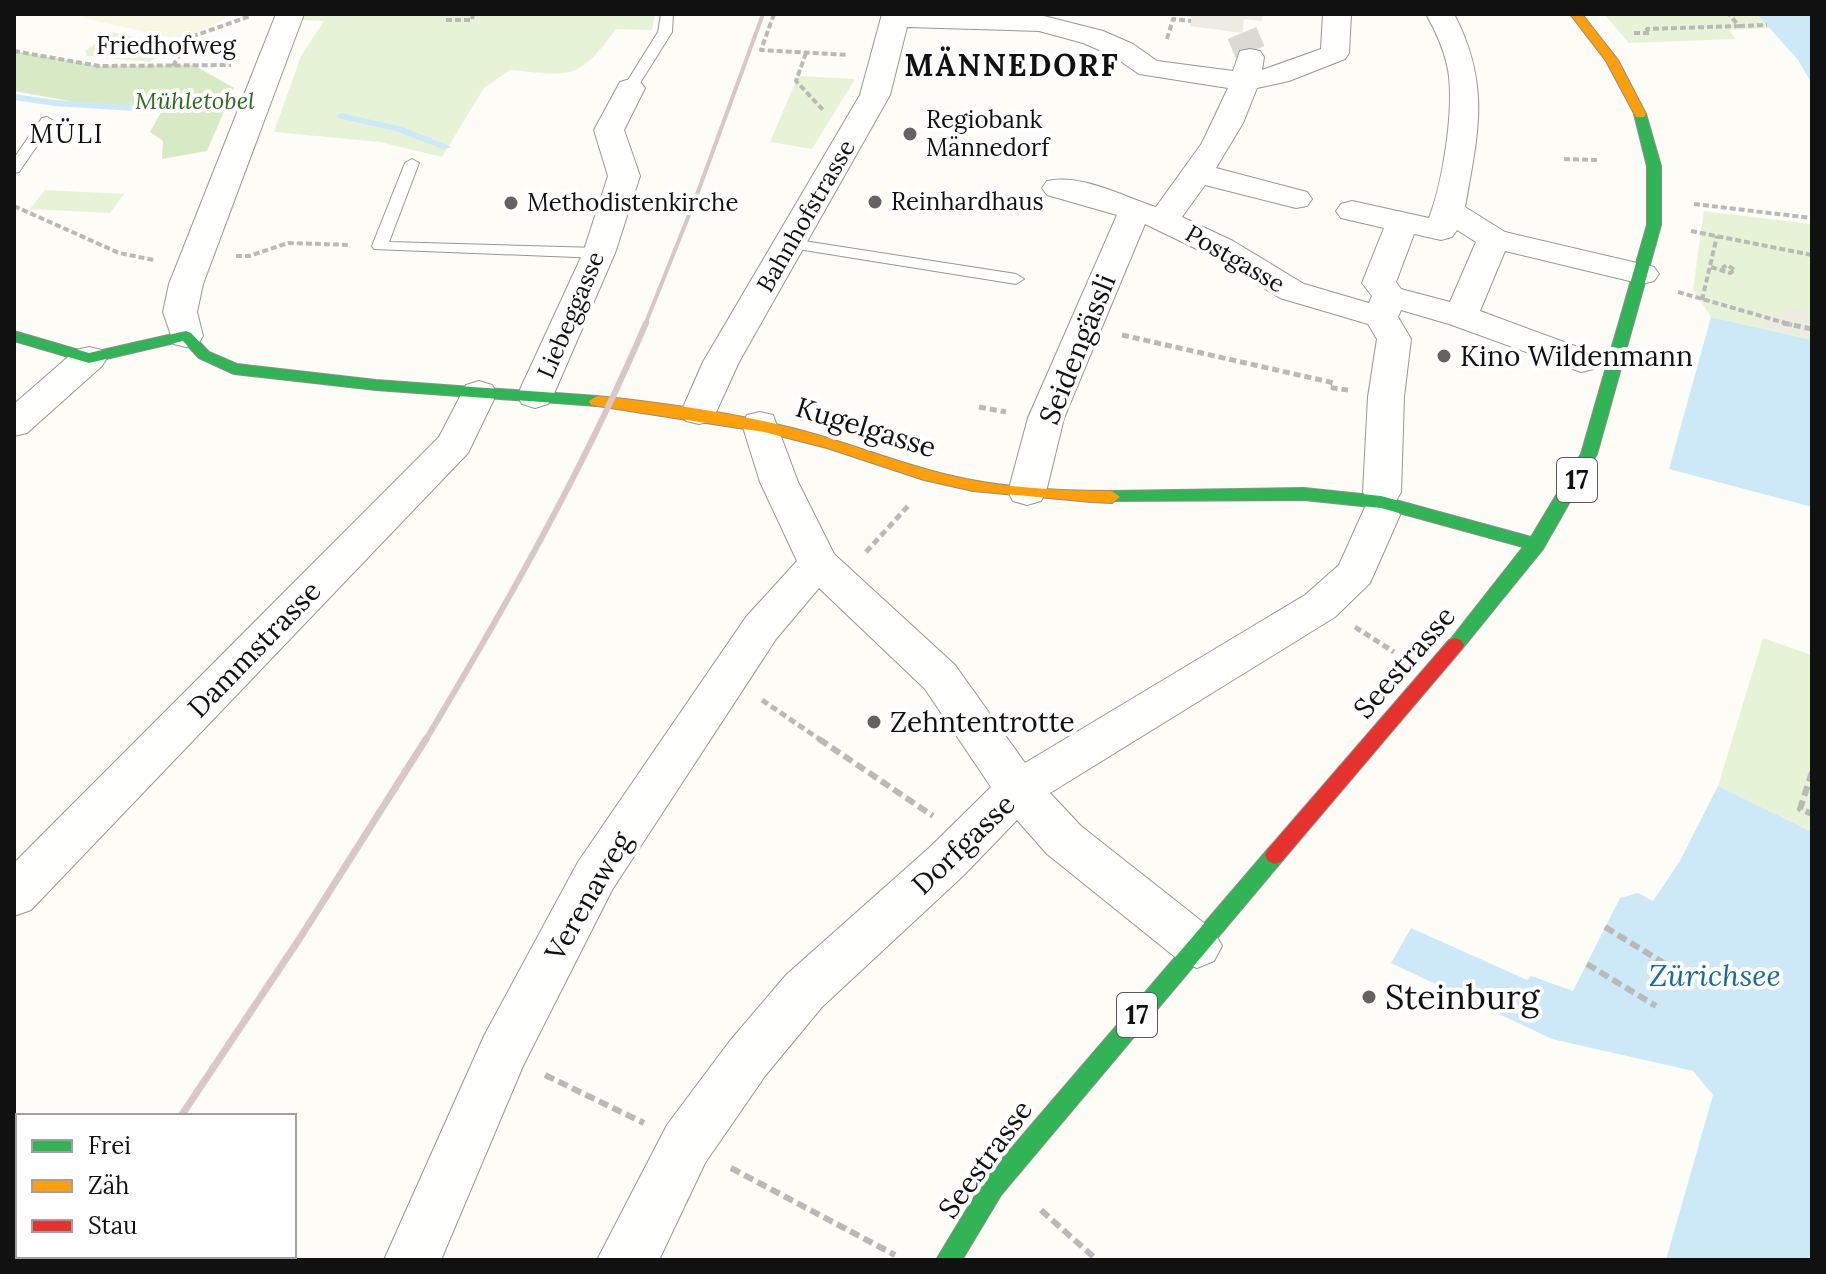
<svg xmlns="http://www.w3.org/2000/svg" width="1826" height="1274" font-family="Lora,serif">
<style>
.farmland{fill:#f9f7e4}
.green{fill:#e7f3d7}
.forest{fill:#d8eac5}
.plaza{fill:#edebe2}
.water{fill:#cde8f7}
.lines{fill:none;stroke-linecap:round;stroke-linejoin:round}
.stream{fill:#cde8f7;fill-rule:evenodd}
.street-tunnel{stroke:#dad9d4;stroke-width:31;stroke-dasharray:31 15;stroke-linecap:butt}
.lane-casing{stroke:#979795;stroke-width:2}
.street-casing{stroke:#979795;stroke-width:2}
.fast-casing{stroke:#8e8d8b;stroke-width:2}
.slow-casing{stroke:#8e8d8b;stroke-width:2}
.jam-casing{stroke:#8e8d8b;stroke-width:2}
.path-far2{stroke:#b9b9b8;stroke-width:4;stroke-dasharray:6 3;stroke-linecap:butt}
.path-far1{stroke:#b9b9b8;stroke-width:5;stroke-dasharray:7 4;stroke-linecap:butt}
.path{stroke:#b9b9b8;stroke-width:6;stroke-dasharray:10 5;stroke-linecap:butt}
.lane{fill:#fffffe;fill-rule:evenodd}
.street{fill:#fffffe;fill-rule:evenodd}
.fast{fill:#30b455;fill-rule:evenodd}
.slow{fill:#ff9f0a;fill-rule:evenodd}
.jam{fill:#e5322d;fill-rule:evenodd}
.rail-far2{stroke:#d9c6c7;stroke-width:4}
.rail-far1{stroke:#d9c6c7;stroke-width:6}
.rail{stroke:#d9c6c7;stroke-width:7}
.poi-dot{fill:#646362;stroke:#fff;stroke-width:3}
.labels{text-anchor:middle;stroke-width:8;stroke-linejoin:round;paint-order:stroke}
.far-street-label{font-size:24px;fill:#111;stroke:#fff}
.far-park-label{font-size:24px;font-style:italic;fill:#2f6b1f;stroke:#fff}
.far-poi-label{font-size:24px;fill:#111;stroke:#fff;text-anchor:start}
.far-neighbourhood-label{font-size:26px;letter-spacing:2px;fill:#111;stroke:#fff}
.shield{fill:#fff;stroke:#585858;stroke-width:2}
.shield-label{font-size:26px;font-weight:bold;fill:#111}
.street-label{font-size:28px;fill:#111;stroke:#fff}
.poi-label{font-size:28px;fill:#111;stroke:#fff;text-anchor:start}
.far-district-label{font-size:30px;font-weight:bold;letter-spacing:2px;fill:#111;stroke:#fff}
.water-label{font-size:30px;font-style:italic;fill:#1768a6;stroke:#fff}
.near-poi-label{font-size:34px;fill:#111;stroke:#fff;text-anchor:start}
</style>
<rect width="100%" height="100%" fill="#fdfcf7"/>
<path class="farmland" d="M89 14H233L203 30 177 39 83 18Z"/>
<path class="green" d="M304 14H655L652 30 616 29C578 81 572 76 510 70L484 88 442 157 380 142 274 132 301 56 324 21 302 20Z
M1604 14H1757L1770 28 1729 30 1736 39 1629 43Z
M112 32 173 46 150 62 87 56 85 51Z
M798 76 855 79 812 149 770 142Z
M45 190 124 194 110 213 30 209Z
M1704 211 1812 224V340L1711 317 1693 289Z
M1763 638 1812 655V832L1718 786Z"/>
<path class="forest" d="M14 51 99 66 194 65 234 88 207 151 162 159 163 141 150 132 164 107 80 103 14 91Z"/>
<path class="plaza" d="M1172 14H1263L1261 21 1244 19 1242 33 1190 26 1191 17Z
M1796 309 1812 312V337L1765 327 1764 318Z"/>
<path class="water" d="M1757 14H1812V84L1798 60Z
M1711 317 1812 340V507L1669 469Z
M1718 786 1812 832V1260H1666L1713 1095 1693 1071 1552 1039 1391 963 1411 928 1527 980 1531 976 1573 991 1620 898 1638 893 1653 901 1680 861Z"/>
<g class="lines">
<path class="stream" d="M14 94 55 100 165 107 170 110 165 113 55 106 14 100Z
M341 113 402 127 452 147 443 149 395 131 338 118 336 116Z"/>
<path class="street-tunnel" d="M1242 33 1250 52"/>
<g class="lane-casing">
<path id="lane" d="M661 14H673L672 32 635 91H625L623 88 658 32Z
M47 117 54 121 19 172 14 173V158L42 118Z
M412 159 419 163 389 242 599 248 607 253 599 258 374 249 372 246 405 163Z
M791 239 1016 274 1024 279 1016 284 785 247 783 244Z"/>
</g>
<g class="street-casing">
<path id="street" d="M276 14H304L203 284 197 312 203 336 198 344 186 347 174 344 163 312 169 284Z
M882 14 1040 15 1103 31 1133 44 1157 61 1233 71 1240 51 1250 49 1260 51 1264 57 1262 70 1321 49 1323 14H1351L1349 53 1345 59 1289 81 1257 88 1243 123 1216 168 1307 192 1312 199 1307 206 1296 208 1205 185 1182 217 1233 241 1304 284 1369 303 1372 296 1362 283 1384 228 1341 218 1336 211 1341 204 1352 201 1429 218C1443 182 1456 102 1447 65 1443 47 1435 30 1426 14H1454C1491 85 1478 133 1465 207L1505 232 1654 267 1659 274 1654 281 1642 284 1505 251 1480 311 1594 353 1599 361 1594 369 1581 372 1449 324 1401 310 1398 317 1411 339 1404 397 1401 492 1396 501 1388 504 1394 505 1400 515 1370 583 1335 617 1050 793 1081 826 1214 931 1222 946 1214 961 1197 968 1180 961 1047 854 1017 820 964 875 822 1007 765 1076 705 1163 659 1260H597L667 1125 729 1042 786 975 930 847 991 787 925 689 819 588 776 639 612 890 523 1066 441 1260H384L484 1036 578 862 746 617 797 561 760 482 742 424 747 415 760 412 773 415 798 482 834 554 955 665 1025 763 1305 595 1339 565 1366 505 1374 503 1368 501 1363 492 1368 397 1377 339 1368 324 1280 298 1209 255 1145 224 1064 418 1046 492 1041 501 1027 505 1013 501 1008 492 1028 418 1117 215 1047 195 1042 188 1047 181C1080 173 1125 197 1156 207L1202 143 1228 88 1139 74 1113 56 1083 43 1039 31 907 27 890 95 739 362 712 421 699 424 686 421 681 412 703 362 860 95ZM1457 230 1476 242 1450 302 1401 289 1396 282 1414 234 1441 240 1452 237Z
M630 79 640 82 645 88 624 130 640 176 615 253 553 396 548 404 535 408 522 404 517 396 583 253 608 176 594 130 620 82Z
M89 347 102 350 107 358 102 366 27 433 14 436V404L76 350Z
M479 381 492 385 497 393 468 453 31 910 14 916V863L439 437 466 385Z"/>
</g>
<g class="fast-casing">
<path id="fast" d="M1640 110 1646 114 1661 166V225L1597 454 1543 549 1461 650H1449L1446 645 1523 547 1381 508 1304 500 1106 501 1104 497 1112 491 1304 488 1381 496 1531 537 1581 454 1647 225V166L1634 114Z
M14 331 89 353 186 331 191 333 209 352 237 364 376 380 597 396 605 401 597 406 376 390 234 374 199 358 183 341 89 363 14 341Z
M1275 846 1282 849 1285 855 1282 861 1001 1195 962 1260H936L985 1179 1268 849Z"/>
</g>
<g class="slow-casing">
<path id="slow" d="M1570 14H1582L1618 60 1646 114 1644 117H1636L1606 61Z
M597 396C664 403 731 412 796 429 847 442 897 463 948 475 1001 488 1057 491 1112 491L1120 497 1112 503 1091 502 973 491 924 480 827 448 764 432 591 405 589 401Z"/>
</g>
<g class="jam-casing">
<path id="jam" d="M1455 638 1461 640 1464 645 1461 650 1282 861 1275 864 1268 861 1265 855 1268 849 1449 640Z"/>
</g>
<path class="path-far2" d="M774 14 761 50 848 55
M446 20H472L473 14
M1739 26 1767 25
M1634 33H1650L1647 29 1739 26 1729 14
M1167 39 1173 19 1191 21
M14 51 99 66 231 65
M806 53 796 81 824 111
M173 66 188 38 250 16
M1564 159 1597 160
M1694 204 1812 218
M14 206 119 253 154 260
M1691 231 1812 255
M236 256H249L288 243 351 245
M1711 267 1730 273 1735 270 1727 265 1722 268
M1678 292 1792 325
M1702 300 1717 236"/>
<path class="path-far1" d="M1783 323 1812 329
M1122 335 1334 383 1333 388 1348 390
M979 407 1006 412
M866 552 908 506
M1355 627 1394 652
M762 700 822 741"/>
<path class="path" d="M819 739 933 816
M1812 772 1800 809 1812 814
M1605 927 1675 970
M1587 964 1656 1006
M545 1075 644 1123
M731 1168 895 1255
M1041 1210 1097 1260"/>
<use href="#lane" class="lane"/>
<use href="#street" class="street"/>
<use href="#fast" class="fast"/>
<use href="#slow" class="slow"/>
<use href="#jam" class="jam"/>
<path class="rail-far2" d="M645 325 695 200 763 14"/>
<path class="rail-far1" d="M425 741C506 606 584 468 646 323"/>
<path class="rail" d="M181 1116 300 938 426 739
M84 1260 87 1256"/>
</g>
<g class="poi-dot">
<circle cx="910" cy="134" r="8"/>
<circle cx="875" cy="202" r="8"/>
<circle cx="511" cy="203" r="8"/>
<circle cx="1444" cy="356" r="8"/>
<circle cx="874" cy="722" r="8"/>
<circle cx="1369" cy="997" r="8"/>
</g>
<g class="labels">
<g class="far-street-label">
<text x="166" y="54">Friedhofweg</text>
<text transform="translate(806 216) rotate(-60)" y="8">Bahnhofstrasse</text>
<text transform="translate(1235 259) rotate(30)" y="8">Postgasse</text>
<text transform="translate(571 315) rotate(-67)" y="8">Liebeggasse</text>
</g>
<g class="far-park-label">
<text x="195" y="109">Mühletobel</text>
</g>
<g class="far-poi-label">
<text x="926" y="128">Regiobank<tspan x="926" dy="28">Männedorf</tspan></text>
<text x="891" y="210">Reinhardhaus</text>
<text x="527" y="211">Methodistenkirche</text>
</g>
<g class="far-neighbourhood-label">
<text x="67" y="143">MÜLI</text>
</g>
<g class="shield">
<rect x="1557" y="458" width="40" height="44" rx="6"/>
<rect x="1117" y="993" width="40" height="44" rx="6"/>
</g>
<g class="shield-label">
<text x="1577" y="489">17</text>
<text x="1137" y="1024">17</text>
</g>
<g class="street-label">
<text transform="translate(1077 349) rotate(-68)" y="10">Seidengässli</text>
<text transform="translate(866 427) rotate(17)" y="10">Kugelgasse</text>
<text transform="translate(254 649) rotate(-46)" y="10">Dammstrasse</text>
<text transform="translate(1404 662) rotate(-49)" y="10">Seestrasse</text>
<text transform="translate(963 844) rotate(-44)" y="10">Dorfgasse</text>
<text transform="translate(588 896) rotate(-60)" y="10">Verenaweg</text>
<text transform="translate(985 1159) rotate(-54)" y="10">Seestrasse</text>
</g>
<g class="poi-label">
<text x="1460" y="366">Kino Wildenmann</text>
<text x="890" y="732">Zehntentrotte</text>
</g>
<g class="far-district-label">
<text x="1012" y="76">MÄNNEDORF</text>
</g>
<g class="water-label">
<text x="1715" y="986">Zürichsee</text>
</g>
<g class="near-poi-label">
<text x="1385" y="1009">Steinburg</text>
</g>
</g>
<rect width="1826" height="1274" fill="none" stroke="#111111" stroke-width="32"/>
<rect x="16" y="1114" width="280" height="144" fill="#ffffff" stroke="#a0a0a0" stroke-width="2"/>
<rect x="32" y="1140" width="40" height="12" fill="#30b455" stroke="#a0a0a0" stroke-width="2"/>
<text x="88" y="1154" font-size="24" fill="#111111">Frei</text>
<rect x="32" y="1180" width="40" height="12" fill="#ff9f0a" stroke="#a0a0a0" stroke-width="2"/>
<text x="88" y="1194" font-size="24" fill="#111111">Zäh</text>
<rect x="32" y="1220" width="40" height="12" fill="#e5322d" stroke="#a0a0a0" stroke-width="2"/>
<text x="88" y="1234" font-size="24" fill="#111111">Stau</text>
</svg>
